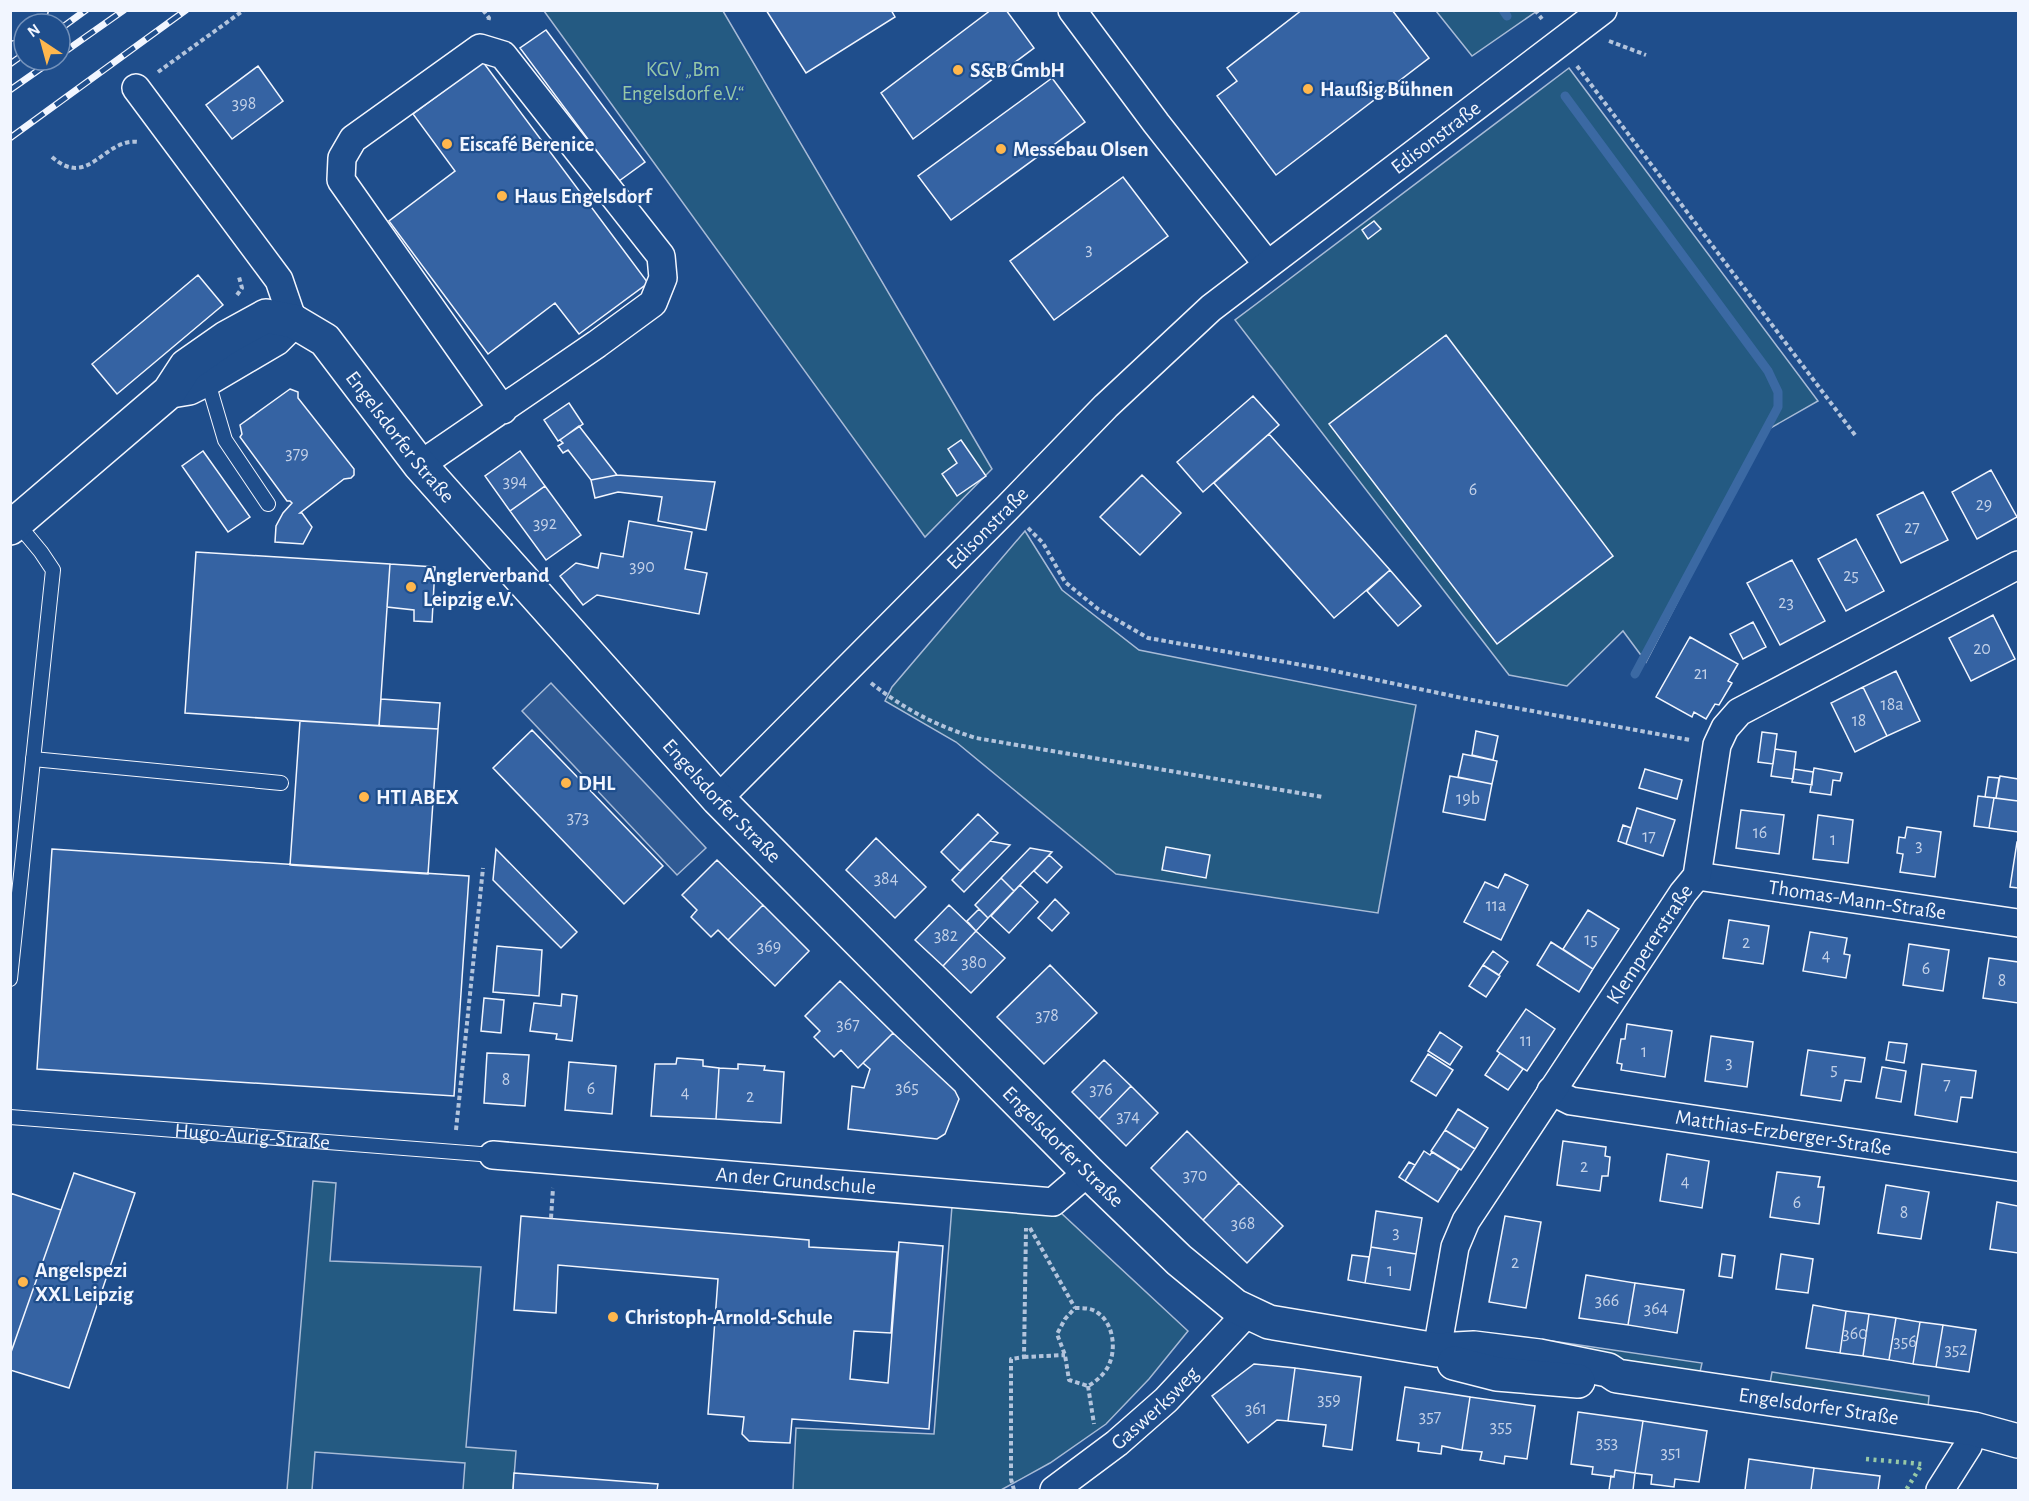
<svg xmlns="http://www.w3.org/2000/svg" width="2029" height="1501" font-family="'Alegreya Sans',sans-serif">
<style>
.green{fill:#245a82;stroke:#a8bbd7;stroke-width:1.5}
.parking{fill:#305b95;stroke:#a8bbd7;stroke-width:1.5}
.lines{fill:none;stroke-linecap:round;stroke-linejoin:round}
.stream{stroke:#3b69a3;stroke-width:9}
.building{fill:#3563a3;stroke:#f2f6ff;stroke-width:1.5}
.service-casing{stroke:#f2f6ff;stroke-width:16}
.minor-casing{stroke:#f2f6ff;stroke-width:30}
.tertiary-casing{stroke:#f2f6ff;stroke-width:36}
.path{stroke:#b3c4dc;stroke-width:4;stroke-dasharray:4.5 3;stroke-linecap:butt}
.service{stroke:#1f4e8c;stroke-width:14}
.minor{stroke:#1f4e8c;stroke-width:27}
.tertiary{stroke:#1f4e8c;stroke-width:33}
.rail-casing{stroke:#f2f6ff;stroke-width:7}
.rail{stroke:#1f4e8c;stroke-width:4.5;stroke-dasharray:14;stroke-linecap:butt}
.hedge{stroke:#97c8a6;stroke-width:4.5;stroke-dasharray:3 4.5;stroke-linecap:butt}
.poi-dot{fill:#ffb74d;stroke:#1f4e8c;stroke-width:2}
.labels{text-anchor:middle;stroke-width:4.5;stroke-linejoin:round;paint-order:stroke}
.number-label{font-size:18px;fill:#c3d1e8}
.park-label{font-size:21px;fill:#97c8a6;stroke:#1f4e8c}
.poi-label{font-size:21px;font-weight:bold;fill:#f2f6ff;stroke:#1f4e8c;text-anchor:start}
.street-label{font-size:21px;fill:#f2f6ff;stroke:#1f4e8c}
</style>
<rect width="100%" height="100%" fill="#1f4e8c"/>
<path class="green" d="M544 11H723L992 469 925 537Z
M1436 11H1537L1472 56Z
M1569 68 1818 401 1767 430 1646 662 1623 631 1567 686 1509 675 1235 320Z
M1025 531 1062 590 1139 650 1416 705 1378 913 1116 874 956 742 885 701 892 687Z
M313 1181 336 1183 330 1261 481 1267 466 1447 516 1451 513 1490H463L465 1463 315 1452 312 1490H287Z
M952 1206 1061 1213 1188 1331 1149 1379 1106 1424 1050 1463 1001 1490H793L796 1428 934 1434Z
M1552 1341 1702 1363 1700 1372 1551 1351Z
M1772 1372 1929 1396 1928 1407 1770 1383Z"/>
<path class="parking" d="M551 683 706 848 677 875 522 711Z"/>
<g class="lines">
<path class="stream" d="M1503 10 1507 16
M1565 96 1768 371 1778 392V407L1635 674"/>
</g>
<path class="building" d="M766 10H891L895 17 806 73Z
M991 10H1006L1034 48 913 139 881 93Z
M1302 10H1392L1429 58 1276 175 1217 96 1237 81 1227 68Z
M546 30 645 162 619 181 520 48Z
M483 62 648 283 579 334 555 303 488 354 389 221 455 171 413 114Z
M258 66 283 101 232 139 206 105Z
M1052 78 1085 122 951 220 918 176Z
M1123 177 1168 236 1054 320 1010 261Z
M1374 221 1381 229 1368 239 1362 230Z
M198 275 223 305 117 394 92 364Z
M1446 335 1613 556 1497 644 1329 424Z
M290 389 298 392V398L354 469V475L351 478 344 479 300 513H302L312 527 303 544 275 542 276 526 283 513 292 503 290 501H287L240 437 242 434 240 425Z
M1253 396 1279 425 1203 492 1177 462Z
M569 403 583 424 558 441 544 420Z
M579 426 617 475 591 480 568 450 563 453 558 446 563 443 560 440Z
M1269 434 1390 570 1334 618 1214 483Z
M961 440 986 476 957 496 942 474 957 463 948 449Z
M203 451 250 517 228 532 182 466Z
M520 451 545 486 510 511 485 476Z
M1991 470 2017 517 1977 539 1952 492Z
M617 475 715 482 706 530 658 521 662 497 618 492 595 498 591 480Z
M1142 475 1181 513 1140 555 1100 517Z
M545 486 581 535 546 560 510 511Z
M1923 492 1948 540 1901 563 1877 515Z
M629 521 692 532 685 569 707 573 699 614 597 595 583 605 560 576 576 563 598 568 601 553 623 557Z
M1856 539 1884 591 1846 611 1818 559Z
M196 552 390 564 379 726 185 713Z
M1792 560 1825 621 1780 645 1747 583Z
M390 564 435 567 432 622 414 621V610L387 607Z
M1390 570 1421 606 1398 626 1367 591Z
M1993 615 2015 659 1971 681 1949 638Z
M1753 622 1766 647 1743 659 1730 634Z
M1690 637 1738 664 1728 681 1732 683 1719 705 1715 704 1706 719 1694 712 1692 717 1656 697Z
M1896 671 1920 721 1887 736 1863 687Z
M1863 687 1887 736 1855 752 1831 703Z
M381 699 440 703 438 729 379 726Z
M300 721 438 729 428 874 290 865Z
M532 730 663 866 624 904 493 768Z
M1476 731 1498 736 1493 760 1472 755Z
M1762 732 1777 734 1773 764 1758 762Z
M1775 749 1796 752 1793 779 1771 776Z
M1463 754 1497 761 1492 784 1458 777Z
M1814 768 1842 773 1840 781 1833 780 1831 795 1810 792Z
M1645 769 1682 780 1677 799 1639 788Z
M1794 769 1813 772 1812 785 1792 782Z
M1450 776 1492 784 1485 820 1443 812Z
M2000 776 2018 779V801L1996 798Z
M1988 777 1999 778 1996 798 1985 797Z
M1978 796 1994 798 1989 828 1974 826Z
M1994 798 2018 801V832L1989 828Z
M1637 808 1675 820 1663 856 1626 844Z
M1741 810 1784 815 1779 854 1736 848Z
M978 814 998 833 960 871 941 852Z
M1818 815 1853 820 1848 863 1813 859Z
M1623 825 1631 828 1626 844 1618 841Z
M1907 827 1941 832 1935 877 1900 872 1903 854 1897 853 1899 837 1905 838Z
M876 838 926 887 895 918 846 870Z
M990 841 1010 845 964 892 952 880Z
M2017 842H2018V888L2010 887Z
M1166 847 1210 855 1206 878 1162 870Z
M1030 848 1052 852 1014 891 1001 878Z
M52 849 469 876 454 1096 37 1069Z
M496 849 577 932 561 948 493 880Z
M1049 855 1062 867 1047 883 1034 871Z
M717 860 763 905 728 940 718 930 711 937 691 917 697 910 682 895Z
M1505 874 1528 885 1501 940 1464 922 1485 882 1498 888Z
M1001 878 1014 891 988 918 975 905Z
M1020 885 1038 902 1009 933 991 916Z
M1055 899 1069 913 1052 931 1038 918Z
M763 905 809 951 775 986 728 940Z
M949 905 976 931 943 966 915 940Z
M979 909 988 918 976 931 967 921Z
M1588 910 1619 929 1593 969 1563 949Z
M1729 920 1769 926 1763 964 1723 958Z
M976 931 1005 958 971 993 943 966Z
M1810 932 1847 938 1844 954 1850 955 1846 978 1803 971Z
M1551 942 1593 969 1579 992 1537 965Z
M1909 944 1949 950 1943 991 1903 985Z
M497 946 542 950 539 996 493 992Z
M1493 951 1508 962 1499 975 1483 965Z
M1989 958 2018 962V1003L1983 998Z
M1050 965 1097 1013 1044 1064 997 1017Z
M1483 965 1500 976 1486 997 1469 986Z
M840 981 893 1033 858 1068 841 1050 834 1057 814 1037 820 1031 805 1016Z
M562 994 577 996 572 1041 556 1039 557 1034 530 1031 534 1003 561 1006Z
M484 998 504 1000 501 1033 481 1031Z
M1526 1009 1555 1029 1527 1071 1497 1051Z
M1627 1024 1672 1031 1665 1077 1621 1070 1622 1064 1617 1063 1621 1039H1625Z
M1440 1032 1462 1047 1450 1065 1428 1051Z
M893 1033 955 1091 959 1099 945 1134 937 1139 848 1129 852 1086 864 1088 870 1069 863 1063Z
M1711 1036 1753 1042 1747 1087 1705 1081Z
M1889 1042 1907 1044 1904 1063 1886 1060Z
M1808 1050 1865 1058 1861 1082 1845 1080 1841 1101 1801 1095Z
M487 1053 529 1055 525 1106 484 1103Z
M1500 1053 1523 1069 1508 1090 1485 1075Z
M1428 1054 1453 1070 1436 1096 1411 1081Z
M677 1058 703 1060V1066L719 1068 716 1119 651 1116 655 1064H676Z
M1104 1060 1131 1086 1099 1119 1072 1092Z
M569 1062 616 1066 612 1114 565 1110Z
M738 1064 765 1066 764 1070 784 1072 781 1123 716 1119 719 1068 738 1069Z
M1922 1064 1976 1071 1972 1098 1961 1097 1957 1122 1915 1115Z
M1882 1067 1906 1071 1901 1102 1876 1098Z
M1131 1086 1158 1113 1126 1146 1099 1119Z
M1458 1109 1488 1128 1475 1149 1445 1130Z
M1445 1130 1475 1149 1461 1170 1431 1151Z
M1187 1131 1239 1183 1203 1220 1151 1168Z
M1563 1141 1606 1147 1605 1156 1610 1157 1608 1176H1602L1600 1191 1557 1185Z
M1424 1151 1430 1155 1432 1152 1459 1169 1438 1202 1405 1181Z
M1667 1154 1709 1161 1702 1208 1660 1201Z
M1409 1162 1415 1165 1405 1181 1399 1177Z
M1777 1172 1820 1177 1818 1187H1824L1819 1224 1770 1217Z
M74 1173 135 1193 69 1388 10 1370V1355Z
M1239 1183 1283 1226 1247 1263 1203 1220Z
M1886 1185 1929 1192 1921 1239 1878 1233Z
M10 1193 61 1210 10 1355Z
M1997 1202 2018 1206V1253L1990 1249Z
M1376 1211 1422 1218 1416 1254 1371 1247Z
M521 1216 809 1240V1247L897 1252 891 1333 854 1331 850 1379 888 1383 899 1242 943 1246 929 1429 792 1419 790 1443 749 1441 742 1434 744 1417 708 1414 718 1279 558 1265 556 1313 514 1310Z
M1505 1216 1541 1222 1526 1308 1489 1302Z
M1371 1247 1416 1254 1410 1290 1365 1283Z
M1722 1254 1735 1256 1732 1278 1719 1276Z
M1781 1254 1813 1259 1808 1293 1776 1289Z
M1352 1255 1369 1257 1365 1283 1348 1280Z
M1586 1275 1635 1283 1628 1325 1579 1318Z
M1635 1283 1684 1290 1677 1333 1628 1325Z
M1813 1305 1846 1311 1840 1353 1806 1348Z
M1846 1311 1869 1314 1863 1356 1840 1353Z
M1869 1314 1896 1318 1889 1360 1863 1356Z
M1896 1318 1920 1322 1913 1364 1889 1360Z
M1920 1322 1943 1325 1936 1367 1913 1364Z
M1943 1325 1976 1330 1969 1372 1936 1367Z
M1254 1364 1295 1368 1288 1421 1277 1420 1248 1443 1212 1396Z
M1295 1368 1361 1377 1352 1450 1323 1446 1326 1425 1288 1421Z
M1405 1387 1470 1397 1462 1450 1442 1446 1441 1454 1418 1451 1419 1443 1397 1440Z
M1470 1397 1535 1406 1527 1459 1505 1456 1504 1464 1480 1460 1482 1452 1462 1450Z
M1578 1412 1643 1421 1635 1473 1615 1470 1614 1477 1592 1474 1593 1467 1571 1464Z
M1643 1421 1707 1431 1699 1482 1675 1479 1674 1487 1651 1484 1652 1475 1635 1473Z
M1749 1459 1814 1468 1811 1490H1745Z
M1814 1468 1880 1476 1878 1490H1811Z
M1615 1470 1635 1473 1633 1490H1609L1611 1476 1614 1477Z
M514 1473 658 1484 657 1490H513Z"/>
<g class="lines">
<g class="service-casing">
<g id="service">
<path d="M207 379 225 440 268 504"/>
<path d="M33 759 281 783"/>
<path d="M10 979 53 570 41 552 17 523"/>
<path id="s1" d="M10 1117 493 1155"/>
</g>
</g>
<g class="minor-casing">
<g id="minor">
<path d="M1072 10 1156 123 1267 264"/>
<path d="M10 27 34 10"/>
<path d="M136 88 279 280 293 321"/>
<path d="M420 465 597 344 653 303 663 278 661 256 503 55 480 48 353 139 342 158 341 180 503 410"/>
<path id="s2" d="M718 799 1008 507 1106 406 1211 308 1603 10"/>
<path id="s3" d="M1697 876 2018 923"/>
<path id="s4" d="M1551 1091 1571 1101 2018 1167"/>
<path id="s5" d="M493 1155 1053 1202 1088 1172"/>
<path id="s6" d="M1437 1350 1455 1247 1466 1221 1683 893 1697 876 1717 745 1725 728 1739 712 2018 565"/>
<path id="s7" d="M1054 1490 1117 1443 1166 1400 1247 1313"/>
<path d="M1940 1490 1968 1446 1974 1429"/>
</g>
</g>
<g class="tertiary-casing">
<g id="tertiary">
<path d="M177 390 189 388 207 379 275 339 293 321"/>
<path id="s8" d="M10 528 169 392 186 366 226 338 266 316 293 321 325 340 420 465 718 799 1088 1172 1179 1260 1235 1306 1269 1322 1437 1350 1474 1348 1539 1356 1608 1370 1617 1376 1974 1429 2018 1441"/>
<path d="M1454 1363 1497 1374 1578 1381"/>
</g>
</g>
<path class="path" d="M483 10 489 18 488 22
M1535 10 1542 19
M1609 41 1646 55
M1577 66 1855 435
M158 72 244 10
M52 157C89 190 104 137 139 142
M237 295 242 288 239 277
M1028 528 1043 543 1065 582 1098 609 1148 638 1325 669 1467 699 1690 740
M871 683C906 710 934 725 976 738L1323 797
M456 1130 483 868
M551 1218 553 1188
M1030 1228 1075 1308
M1075 1308C1083 1308 1092 1308 1098 1313 1115 1325 1117 1354 1106 1370 1101 1377 1095 1382 1088 1386L1069 1380 1065 1355 1057 1334 1065 1319Z
M1024 1357 1065 1355
M1088 1386 1094 1424
M1014 1490 1011 1479V1359L1024 1357 1026 1228"/>
<use href="#service" class="service"/>
<use href="#minor" class="minor"/>
<use href="#tertiary" class="tertiary"/>
<g class="rail-casing">
<path id="rail" d="M60 29 86 10
M60 55 124 10
M10 64 24 54
M10 90 53 60
M10 138 186 10"/>
</g>
<use href="#rail" class="rail"/>
<path class="hedge" d="M1866 1459 1922 1464 1906 1490"/>
</g>
<g class="poi-dot">
<circle cx="958" cy="70" r="6"/>
<circle cx="1308" cy="89" r="6"/>
<circle cx="447" cy="144" r="6"/>
<circle cx="1001" cy="149" r="6"/>
<circle cx="502" cy="196" r="6"/>
<circle cx="411" cy="587" r="6"/>
<circle cx="566" cy="783" r="6"/>
<circle cx="364" cy="797" r="6"/>
<circle cx="23" cy="1282" r="6"/>
<circle cx="613" cy="1317" r="6"/>
</g>
<g class="labels">
<g class="number-label">
<text x="244" y="109">398</text>
<text x="1089" y="255">3</text>
<text x="297" y="459">379</text>
<text x="515" y="487">394</text>
<text x="1473" y="495">6</text>
<text x="1984" y="510">29</text>
<text x="545" y="529">392</text>
<text x="1912" y="533">27</text>
<text x="642" y="572">390</text>
<text x="1851" y="581">25</text>
<text x="1786" y="608">23</text>
<text x="1982" y="654">20</text>
<text x="1701" y="679">21</text>
<text x="1892" y="710">18a</text>
<text x="1859" y="726">18</text>
<text x="1468" y="804">19b</text>
<text x="578" y="823">373</text>
<text x="1760" y="838">16</text>
<text x="1649" y="842">17</text>
<text x="1833" y="845">1</text>
<text x="1919" y="851">3</text>
<text x="886" y="884">384</text>
<text x="1496" y="911">11a</text>
<text x="946" y="941">382</text>
<text x="1591" y="945">15</text>
<text x="1746" y="948">2</text>
<text x="769" y="952">369</text>
<text x="1826" y="961">4</text>
<text x="974" y="968">380</text>
<text x="1926" y="974">6</text>
<text x="2002" y="986">8</text>
<text x="1047" y="1021">378</text>
<text x="848" y="1030">367</text>
<text x="1526" y="1046">11</text>
<text x="1644" y="1057">1</text>
<text x="1729" y="1068">3</text>
<text x="1834" y="1075">5</text>
<text x="506" y="1085">8</text>
<text x="1947" y="1090">7</text>
<text x="907" y="1093">365</text>
<text x="591" y="1094">6</text>
<text x="1101" y="1095">376</text>
<text x="685" y="1098">4</text>
<text x="750" y="1102">2</text>
<text x="1128" y="1122">374</text>
<text x="1584" y="1172">2</text>
<text x="1195" y="1181">370</text>
<text x="1685" y="1187">4</text>
<text x="1797" y="1208">6</text>
<text x="1904" y="1218">8</text>
<text x="1243" y="1229">368</text>
<text x="1396" y="1238">3</text>
<text x="1515" y="1268">2</text>
<text x="1390" y="1276">1</text>
<text x="1607" y="1306">366</text>
<text x="1656" y="1314">364</text>
<text x="1855" y="1339">360</text>
<text x="1905" y="1347">356</text>
<text x="1956" y="1355">352</text>
<text x="1329" y="1405">359</text>
<text x="1256" y="1414">361</text>
<text x="1430" y="1422">357</text>
<text x="1501" y="1432">355</text>
<text x="1607" y="1448">353</text>
<text x="1671" y="1458">351</text>
</g>
<g class="park-label">
<text x="683" y="76">KGV „Bm<tspan x="683" dy="24">Engelsdorf e.V.“</tspan></text>
</g>
<g class="poi-label">
<text x="970" y="77">S&amp;B GmbH</text>
<text x="1320" y="96">Haußig Bühnen</text>
<text x="459" y="151">Eiscafé Berenice</text>
<text x="1013" y="156">Messebau Olsen</text>
<text x="514" y="203">Haus Engelsdorf</text>
<text x="423" y="582">Anglerverband<tspan x="423" dy="24">Leipzig e.V.</tspan></text>
<text x="578" y="790">DHL</text>
<text x="376" y="804">HTI ABEX</text>
<text x="35" y="1277">Angelspezi<tspan x="35" dy="24">XXL Leipzig</tspan></text>
<text x="625" y="1324">Christoph-Arnold-Schule</text>
</g>
<g class="street-label">
<text dy="7" stroke="none"><textPath href="#s2" startOffset="978">Edisonstraße</textPath></text>
<text dy="7" stroke="none"><textPath href="#s8" startOffset="522">Engelsdorfer Straße</textPath></text>
<text dy="7" stroke="none"><textPath href="#s2" startOffset="382">Edisonstraße</textPath></text>
<text dy="7" stroke="none"><textPath href="#s8" startOffset="1008">Engelsdorfer Straße</textPath></text>
<text dy="7" stroke="none"><textPath href="#s3" startOffset="162">Thomas-Mann-Straße</textPath></text>
<text dy="7" stroke="none"><textPath href="#s6" startOffset="465">Klempererstraße</textPath></text>
<text dy="7" stroke="none"><textPath href="#s4" startOffset="237">Matthias-Erzberger-Straße</textPath></text>
<text dy="7" stroke="none"><textPath href="#s1" startOffset="243">Hugo-Aurig-Straße</textPath></text>
<text dy="7" stroke="none"><textPath href="#s8" startOffset="1494">Engelsdorfer Straße</textPath></text>
<text dy="7" stroke="none"><textPath href="#s5" startOffset="304">An der Grundschule</textPath></text>
<text dy="7" stroke="none"><textPath href="#s7" startOffset="130">Gaswerksweg</textPath></text>
<text dy="7" stroke="none"><textPath href="#s8" startOffset="2324">Engelsdorfer Straße</textPath></text>
</g>
</g>
<rect width="2029" height="1501" fill="none" stroke="#f2f6ff" stroke-width="24"/>
<g transform="translate(42 42) rotate(324)"><circle r="28" fill="#1f4e8c" stroke="#7391ba" stroke-width="1.5"/>
<path d="M0-4.5L10 22L0 15L-10 22Z" fill="#ffb74d"/>
<text y="-9" font-size="16" font-weight="bold" text-anchor="middle" fill="#f2f6ff">N</text>
</g>
</svg>
